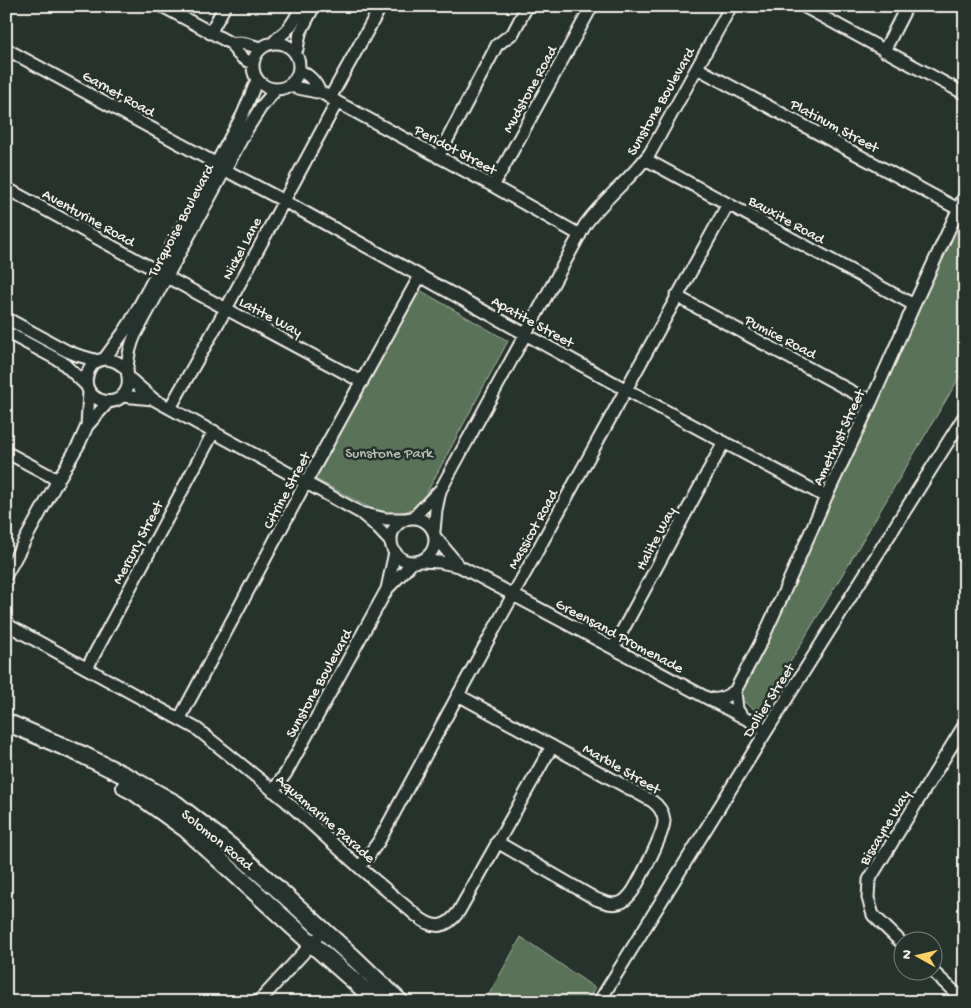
<svg xmlns="http://www.w3.org/2000/svg" width="971" height="1008" font-family="'Gochi Hand',sans-serif">
<style>
.green{fill:#597358;stroke:#a6b2a0}
.lines{fill:none;stroke-linecap:round;stroke-linejoin:round}
.minor-casing{stroke:#f4f1e8;stroke-width:15}
.secondary-casing{stroke:#f4f1e8;stroke-width:20}
.minor{stroke:#26332d;stroke-width:11}
.secondary{stroke:#26332d;stroke-width:16}
.labels{text-anchor:middle;stroke-width:5;stroke-linejoin:round;paint-order:stroke}
.street-label{font-size:15px;fill:#f4f1e8;stroke:#26332d}
.park-label{font-size:15px;fill:#b6bfae;stroke:#26332d}
</style>
<rect width="100%" height="100%" fill="#26332d"/>
<filter id="ink" filterUnits="userSpaceOnUse"><feTurbulence type="fractalNoise" baseFrequency=".02" numOctaves="2"/><feDisplacementMap in="SourceGraphic" scale="10" xChannelSelector="R" yChannelSelector="G"/><feConvolveMatrix kernelMatrix="1 2 1 2 8 2 1 2 1" color-interpolation-filters="sRGB"/></filter>
<g filter="url(#ink)">
<path class="green" d="M965 200V368L760 713 738 698 741 692Z
M418 289 508 341 419 507 387 517 315 479Z
M521 937 595 988 588 1002H497L488 996Z"/>
<g class="lines">
<g class="minor-casing">
<path id="minor" d="M162 6 232 44C235 52 244 62 253 62
M803 6 965 94
M210 33 225 6
M274 42C278 37 281 35 286 31 293 24 297 15 302 6
M253 66a23 23 0 1 1 46 0a23 23 0 1 1-46 0Z
M232 44C239 41 250 45 257 47L259 50
M6 49 217 164
M884 51 907 6
M295 52 297 49 300 33 314 6
M697 68 958 209
M299 71C307 73 317 83 319 91
M289 86 317 92 319 91 337 102 493 186 580 235
M330 98 381 6
M438 157 497 45 513 33 527 6
M645 159 914 305
M225 170 284 201 625 389 826 497
M493 186 592 6
M6 188 157 271
M167 277 362 382
M676 296 871 402
M6 318 67 351 77 355 98 361
M6 332 62 362 86 385
M105 358 124 332 131 321 243 114 257 80
M127 371C116 355 91 354 87 376 81 399 115 412 126 391 131 383 127 376 127 368 128 356 130 346 135 335L247 129 261 107 273 93 274 89
M129 378 153 399 361 513 374 524 391 542
M122 396 153 399
M170 408 226 309 337 102
M87 426 89 392
M6 452 58 480
M365 514 386 519H404
M414 517 441 489 585 225C604 198 631 179 650 153L731 6
M391 540a22 22 0 1 1 44 0a22 22 0 1 1-44 0Z
M434 531 436 510 440 491
M436 538 459 566
M421 561 440 562 459 566 767 730
M6 575 58 480 79 444 87 426 108 402
M387 589 413 562
M6 624 197 729 285 800 359 867 417 916C434 930 446 929 459 911L552 746
M613 648 724 442
M87 668 214 431
M735 691 762 640 784 592 826 497 871 402 914 305 965 195
M458 695 652 801C659 806 663 811 664 820 665 832 640 879 633 891 630 895 626 900 622 902 613 906 604 902 596 899L497 842
M708 698C718 702 727 696 735 691L737 709 742 717
M180 718 306 482 420 276
M273 791 286 773 387 589 395 552
M359 867 366 859 379 841 458 695 728 204
M904 945 873 915 868 898 869 880 965 724
M931 970 958 995
M257 1002 264 996 316 939
M599 1002 767 730 965 415"/>
</g>
<g class="secondary-casing">
<path id="secondary" d="M6 722 83 755 130 778 176 804 231 847 354 958 400 1002
M125 787 133 791 186 829 312 944 378 1002"/>
</g>
<use href="#minor" class="minor"/>
<use href="#secondary" class="secondary"/>
</g>
</g>
<g class="labels">
<g class="street-label">
<text transform="translate(529 89) rotate(-61)" y="5">Mudstone Road</text>
<text transform="translate(119 93) rotate(29)" y="5">Garnet Road</text>
<text transform="translate(660 101) rotate(-60)" y="5">Sunstone Boulevard</text>
<text transform="translate(835 125) rotate(28)" y="5">Platinum Street</text>
<text transform="translate(456 149) rotate(28)" y="5">Peridot Street</text>
<text transform="translate(89 217) rotate(29)" y="5">Aventurine Road</text>
<text transform="translate(787 219) rotate(29)" y="5">Bauxite Road</text>
<text transform="translate(180 220) rotate(-62)" y="5">Turquoise Boulevard</text>
<text transform="translate(241 248) rotate(-62)" y="5">Nickel Lane</text>
<text transform="translate(271 316) rotate(28)" y="5">Latite Way</text>
<text transform="translate(533 321) rotate(29)" y="5">Apatite Street</text>
<text transform="translate(781 336) rotate(28)" y="5">Pumice Road</text>
<text transform="translate(838 437) rotate(-65)" y="5">Amethyst Street</text>
<text transform="translate(286 490) rotate(-62)" y="5">Citrine Street</text>
<text transform="translate(532 529) rotate(-61)" y="5">Massicot Road</text>
<text transform="translate(655 538) rotate(-62)" y="5">Halite Way</text>
<text transform="translate(137 542) rotate(-62)" y="5">Mercury Street</text>
<text transform="translate(620 635) rotate(28)" y="5">Greensand Promenade</text>
<text transform="translate(318 683) rotate(-61)" y="5">Sunstone Boulevard</text>
<text transform="translate(768 700) rotate(-58)" y="5">Dollier Street</text>
<text transform="translate(622 768) rotate(30)" y="5">Marble Street</text>
<text transform="translate(326 818) rotate(41)" y="5">Aquamarine Parade</text>
<text transform="translate(884 827) rotate(-59)" y="5">Biscayne Way</text>
<text transform="translate(218 839) rotate(39)" y="5">Solomon Road</text>
</g>
<g class="park-label">
<text x="389" y="457">Sunstone Park</text>
</g>
</g>
<rect width="971" height="1008" fill="none" stroke="#26332d" stroke-width="25"/>
<rect x="12" y="12" width="946" height="983" fill="none" stroke="#f4f1e8" stroke-width="2" filter="url(#ink)"/>
<g transform="translate(918 956) rotate(278)"><circle r="24" fill="#26332d" stroke="#787f78"/>
<path d="M0-4L9 19L0 12L-9 19Z" fill="#ffd166"/>
<text y="-8" font-size="14" font-weight="bold" text-anchor="middle" fill="#f4f1e8">N</text>
</g>
</svg>
